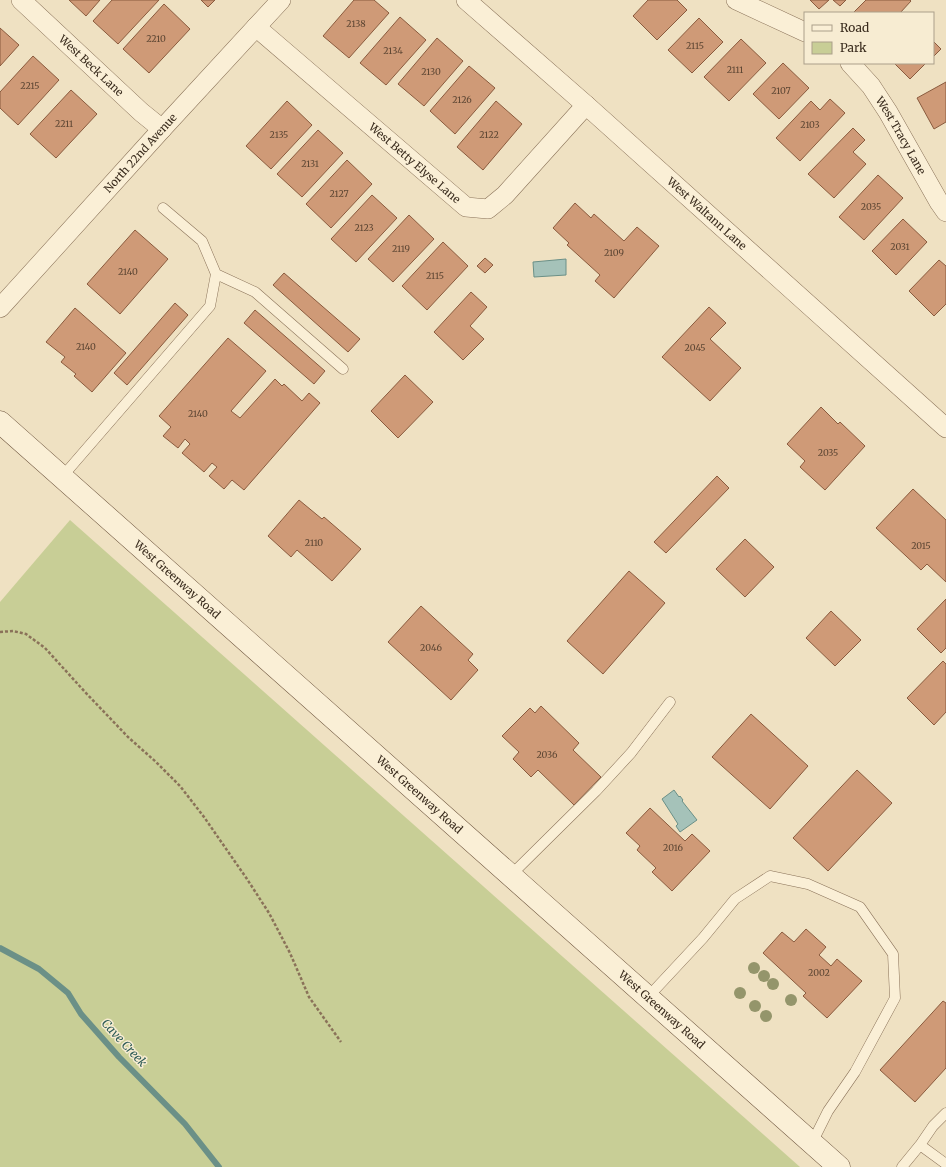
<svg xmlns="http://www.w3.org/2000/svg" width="946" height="1167" font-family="Merriweather,serif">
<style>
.green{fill:#c8ce96}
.water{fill:#a5c2b9;stroke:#6b9087}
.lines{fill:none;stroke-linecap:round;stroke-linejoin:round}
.stream{stroke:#6b9087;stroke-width:6}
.building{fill:#cf9a77;stroke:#8a5b3e}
.service-casing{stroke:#8a7259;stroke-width:11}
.minor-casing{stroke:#8a7259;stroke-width:20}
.secondary-casing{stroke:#6c533c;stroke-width:23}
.path{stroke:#8a7259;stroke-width:2.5;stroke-dasharray:3 2;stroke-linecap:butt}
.service{stroke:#faefd6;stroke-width:10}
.minor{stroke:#faefd6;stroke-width:19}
.secondary{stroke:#faefd6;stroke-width:22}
.tree{fill:#94956b}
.labels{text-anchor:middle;stroke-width:3;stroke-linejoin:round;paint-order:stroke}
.number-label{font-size:9px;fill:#5e4734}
.street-label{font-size:11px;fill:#392b1d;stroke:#f7ecd2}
.water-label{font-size:12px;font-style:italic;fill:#2c5a56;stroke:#f7ecd2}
</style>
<rect width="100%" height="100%" fill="#efe1c2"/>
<path class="green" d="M70 520 800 1167H0V602Z"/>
<path class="water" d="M566 259V275L534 277 533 262Z
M674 790 679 797 680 796 683 800 682 801 697 820 680 832 676 826 678 824 662 799Z"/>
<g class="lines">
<path class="stream" d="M0 948 39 969 68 993 81 1014 119 1057 185 1124 219 1167"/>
</g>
<path class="building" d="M69 0H100L86 16Z
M112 0H159L118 44 93 21Z
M201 0H215L208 7Z
M354 0H374L389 13 349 58 323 36Z
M648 0H677L687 10 657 40 633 16Z
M810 0H829L819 9Z
M833 0H846L840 6Z
M866 0H910L911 1 900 13H853Z
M164 4 190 29 149 73 123 49Z
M400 17 426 40 386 85 360 63Z
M699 18 723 42 692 73 668 50Z
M0 28 19 45 0 66Z
M437 38 463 61 424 106 398 84Z
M741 39 766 63 729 101 704 77Z
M933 41 941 49 933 57Z
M33 56 59 80 18 125 0 108V92Z
M783 63 809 88 779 119 753 94Z
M894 63H926L910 79Z
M469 66 495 88 455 134 430 111Z
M946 82V122L934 129 917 98Z
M71 90 97 114 56 158 30 134Z
M830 99 845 113 800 161 776 138 811 101 820 110Z
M287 101 312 125 271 169 246 146Z
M496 101 522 124 483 170 457 147Z
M853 128 865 140 853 152 866 164 834 198 808 174Z
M318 130 343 153 302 197 277 174Z
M347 160 372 184 331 228 306 204Z
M878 175 903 198 864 240 839 217Z
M372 195 397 218 356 262 331 239Z
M575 203 591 218 594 214 624 241 637 227 659 246 614 298 595 281 600 275 567 245 569 243 553 228Z
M409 215 434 239 393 282 368 259Z
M903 219 927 242 896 275 872 251Z
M135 230 168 259 120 314 87 284Z
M443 242 468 266 427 310 402 286Z
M485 258 493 265 485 273 477 266Z
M939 260 946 266V304L934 316 909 291Z
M284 273 360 339 348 352 273 285Z
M471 292 487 307 470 326 484 339 463 360 434 332Z
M175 303 188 315 127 385 114 373Z
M709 307 726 323 710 339 741 368 710 401 662 357Z
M75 308 126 353 92 392 74 376 76 374 61 362 65 357 46 342Z
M255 310 325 371 314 384 244 323Z
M228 338 266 371 231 411 240 418 275 379 282 386 284 384 302 401 309 393 320 403 244 490 232 480 224 489 209 476 217 467 212 463 204 472 182 453 190 444 185 439 178 448 163 436 171 427 159 416Z
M405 375 433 402 398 438 371 411Z
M821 407 838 424 840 422 865 446 825 490 800 467 805 461 787 444Z
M717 476 729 488 666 553 654 542Z
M913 489 946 520V582L927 564 921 570 876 528Z
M299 500 322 519 324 517 361 549 332 581 297 550 291 557 268 536Z
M745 539 774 567 745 597 716 569Z
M629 571 665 603 603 674 567 641Z
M946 599V648L941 653 917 629Z
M421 606 473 654 468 660 478 670 451 700 388 642Z
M831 611 861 640 835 666 806 638Z
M943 661 946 664V712L934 725 907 698Z
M541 706 579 743 573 750 601 777 574 805 538 770 531 777 513 759 519 752 502 736 530 708 535 713Z
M751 714 808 766 770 809 712 757Z
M857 770 892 803 828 871 793 838Z
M650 808 685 841 692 834 710 851 672 891 652 872 656 868 637 850 640 846 626 833Z
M806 929 826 947 819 955 831 966 837 959 862 981 827 1018 803 996 806 993 763 953 782 932 794 942Z
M943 1001 946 1003V1068L915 1102 880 1070Z"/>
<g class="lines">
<g class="service-casing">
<path id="service" d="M163 208 202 241 216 274
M62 477 210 306 216 274 255 292 343 369
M511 875 596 791 631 753 670 702
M648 997 703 938 735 899 770 876 808 884 860 907 893 954 895 998 855 1072 828 1111 812 1143
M946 1113 933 1126 920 1145 946 1164
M902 1167 920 1145"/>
</g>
<g class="minor-casing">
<g id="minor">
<path id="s1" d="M21 0 141 112 162 129"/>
<path id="s2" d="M466 0 586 105 946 428"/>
<path d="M736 0 805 32"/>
<path id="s3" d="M256 27 466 207 488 209 505 195 586 105"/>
<path id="s4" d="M850 63 871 86 888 112 939 202 946 212"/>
<path id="s5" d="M0 308 162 129 281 0"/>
</g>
</g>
<g class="secondary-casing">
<g id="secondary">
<path id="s6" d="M0 422 839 1167"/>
</g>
</g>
<path class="path" d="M0 632 13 631 26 634 45 648 85 692 128 737 156 762 180 786 204 817 247 879 269 913 290 953 309 997 341 1042"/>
<use href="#service" class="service"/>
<use href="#minor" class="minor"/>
<use href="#secondary" class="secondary"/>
</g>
<g class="tree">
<circle cx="754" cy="968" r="6"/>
<circle cx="764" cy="976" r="6"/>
<circle cx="773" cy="984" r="6"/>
<circle cx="740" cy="993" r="6"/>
<circle cx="791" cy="1000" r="6"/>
<circle cx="755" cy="1006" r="6"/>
<circle cx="766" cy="1016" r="6"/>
</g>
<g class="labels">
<g class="number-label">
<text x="356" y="27">2138</text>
<text x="156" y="42">2210</text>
<text x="695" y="49">2115</text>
<text x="393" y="54">2134</text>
<text x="735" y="73">2111</text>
<text x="431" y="75">2130</text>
<text x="30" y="89">2215</text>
<text x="781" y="94">2107</text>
<text x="462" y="103">2126</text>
<text x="64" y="127">2211</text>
<text x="810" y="128">2103</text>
<text x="279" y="138">2135</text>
<text x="489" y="138">2122</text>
<text x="310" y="167">2131</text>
<text x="339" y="197">2127</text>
<text x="871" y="210">2035</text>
<text x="364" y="231">2123</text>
<text x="900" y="250">2031</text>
<text x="401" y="252">2119</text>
<text x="614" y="256">2109</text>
<text x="128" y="275">2140</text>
<text x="435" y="279">2115</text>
<text x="86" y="350">2140</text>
<text x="695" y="351">2045</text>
<text x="198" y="417">2140</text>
<text x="828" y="456">2035</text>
<text x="314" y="546">2110</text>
<text x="921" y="549">2015</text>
<text x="431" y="651">2046</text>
<text x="547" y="758">2036</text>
<text x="673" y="851">2016</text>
<text x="819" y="976">2002</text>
</g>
<g class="street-label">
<text dy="4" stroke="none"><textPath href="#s1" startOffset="96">West Beck Lane</textPath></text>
<text dy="4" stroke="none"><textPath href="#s4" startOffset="89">West Tracy Lane</textPath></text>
<text dy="4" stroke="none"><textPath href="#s5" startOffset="209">North 22nd Avenue</textPath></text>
<text dy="4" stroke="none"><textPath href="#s3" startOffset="209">West Betty Elyse Lane</textPath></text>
<text dy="4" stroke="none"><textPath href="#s2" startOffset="322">West Waltann Lane</textPath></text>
<text dy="4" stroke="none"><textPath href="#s6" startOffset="237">West Greenway Road</textPath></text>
<text dy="4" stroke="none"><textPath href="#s6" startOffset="561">West Greenway Road</textPath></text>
<text dy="4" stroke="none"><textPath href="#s6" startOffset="885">West Greenway Road</textPath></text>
</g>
<g class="water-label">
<text transform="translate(124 1043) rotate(47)" y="4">Cave Creek</text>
</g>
</g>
<rect x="804" y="12" width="130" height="52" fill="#f7ecd2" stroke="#ab9f8a"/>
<rect x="812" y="25" width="20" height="6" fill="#faefd6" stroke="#ab9f8a"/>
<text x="840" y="32" font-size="12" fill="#392b1d">Road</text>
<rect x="812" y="42" width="20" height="12" fill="#c8ce96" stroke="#ab9f8a"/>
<text x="840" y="52" font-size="12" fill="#392b1d">Park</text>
</svg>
